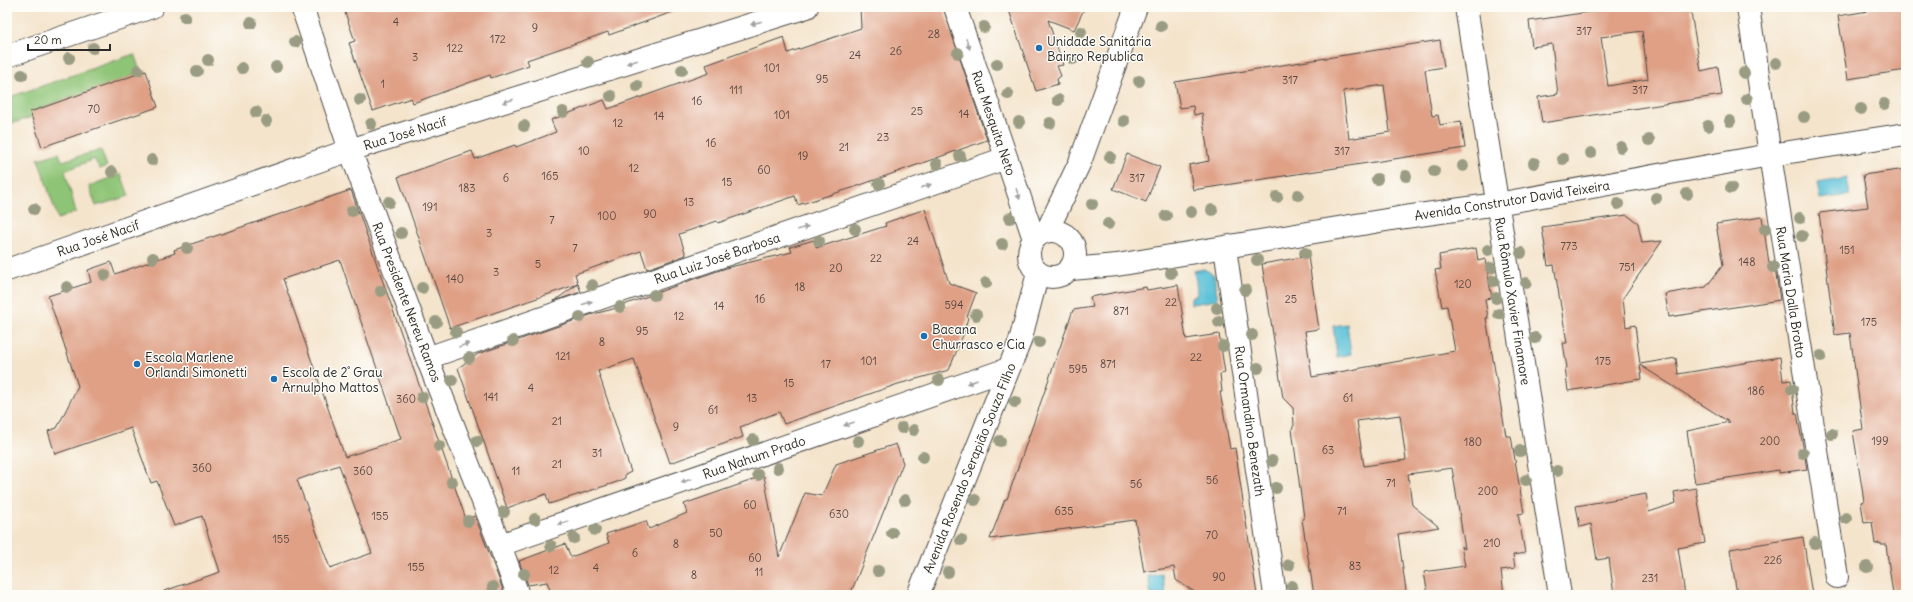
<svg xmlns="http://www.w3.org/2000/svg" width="1913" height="602" font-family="Delius,sans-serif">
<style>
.green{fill:#8ec476;stroke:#5c7850}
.water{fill:#59c0d7;stroke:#427681}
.building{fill:#dfa086;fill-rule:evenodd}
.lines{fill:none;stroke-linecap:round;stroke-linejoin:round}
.pedestrian-casing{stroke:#494743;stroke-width:24}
.minor-casing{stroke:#494743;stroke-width:24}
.tertiary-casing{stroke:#494743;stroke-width:24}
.pedestrian{stroke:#fff;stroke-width:22}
.minor{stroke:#fff;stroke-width:22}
.tertiary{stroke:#fff;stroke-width:22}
.tree{fill:#999c82}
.oneway{fill:#a0a0a0}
.poi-dot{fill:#1f6fb2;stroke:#fdfcf7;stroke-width:1.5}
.labels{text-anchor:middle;stroke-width:3;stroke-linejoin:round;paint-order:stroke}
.number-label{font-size:11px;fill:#584842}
.poi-label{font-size:13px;fill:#2b2b2b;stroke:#fdfcf7;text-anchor:start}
.street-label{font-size:13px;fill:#2b2b2b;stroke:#fdfcf7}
</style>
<rect width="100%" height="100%" fill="#fdfcf7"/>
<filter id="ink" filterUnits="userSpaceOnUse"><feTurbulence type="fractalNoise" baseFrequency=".025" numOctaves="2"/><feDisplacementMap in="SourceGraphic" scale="8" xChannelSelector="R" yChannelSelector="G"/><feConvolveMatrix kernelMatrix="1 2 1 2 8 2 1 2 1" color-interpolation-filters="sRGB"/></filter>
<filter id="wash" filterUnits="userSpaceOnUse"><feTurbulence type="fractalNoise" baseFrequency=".012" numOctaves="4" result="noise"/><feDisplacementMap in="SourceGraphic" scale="16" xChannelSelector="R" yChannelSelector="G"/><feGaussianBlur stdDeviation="0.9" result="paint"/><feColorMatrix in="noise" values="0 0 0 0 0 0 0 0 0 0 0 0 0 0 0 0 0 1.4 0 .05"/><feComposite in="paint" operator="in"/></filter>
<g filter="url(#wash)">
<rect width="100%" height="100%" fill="#f4e4cc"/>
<path class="green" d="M134 54 141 73 30 112 32 117 7 125V98Z
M101 150 107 166 100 169 94 159 65 171 76 212 58 219 38 159 59 153 62 161Z
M121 174 129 196 96 206 89 186Z"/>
<path class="water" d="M1847 178 1850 195 1820 199 1817 183Z
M1204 269 1214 275 1218 300 1191 304V297L1197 295 1196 281 1193 271Z
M1347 324 1351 354 1337 357 1333 326Z
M1162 574 1166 595H1151L1148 576Z"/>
<g id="blocks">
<path class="building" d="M343 7H677L678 10 609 35 608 32 527 60 529 65 491 78 490 75 413 103 411 98 373 111 349 43 355 41Z
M860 7H943L987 140 852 188 798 205 795 196 718 223 717 221 679 234 686 255 647 269 641 251 575 274 578 284 450 328 398 177 472 151 475 159 515 145 516 147 556 132 551 120 604 100 608 109 709 73 706 65 784 37 788 53 861 28Z
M1008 7H1085L1074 30 1048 20 1063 65 1057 66 1061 76 1057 79 1058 84 1036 91Z
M1622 7H1690L1701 71 1718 67 1722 95 1542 123 1538 97 1558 94 1555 70 1552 44 1532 47 1529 21ZM1642 31 1648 79 1608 86 1601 37Z
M1867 7H1906V70L1848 79 1838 16 1868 11Z
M1440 40 1444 67 1425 70 1432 116 1438 115 1440 125 1461 121 1465 148 1193 190 1189 165 1209 161 1202 113 1194 115 1193 106 1180 108 1175 82ZM1384 85 1390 132 1349 139 1343 91Z
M146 71 158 107 42 147 30 112Z
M1127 154 1160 167 1146 202 1113 189Z
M1906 169V593L1893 594 1886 545H1881V543L1875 544 1872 522 1864 523 1861 502 1864 501 1853 431 1863 429 1850 333 1835 335 1819 213 1868 207 1863 175Z
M351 190 466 519 475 516 505 595H165L164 591 220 572 202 516 174 526 157 481 151 483 131 428 55 454 48 431 57 428 78 386 48 296 91 282 88 270 111 262 115 274 175 253 174 250ZM340 260 401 439 345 457 283 279ZM339 465 372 553 330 568 297 480Z
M925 209 949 283 976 293 967 317 968 318 964 330H965L949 370 898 384 784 424 779 412 740 427 743 437 670 463 634 359 598 371 631 472 625 475V478L617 482 549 504 546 494 507 508 458 368 478 354 590 315 613 309 694 279 726 268 792 252 790 247 814 240 816 248 886 226 885 223Z
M1627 215 1638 223 1642 243 1662 241 1623 298 1626 327 1635 325 1640 364 1676 358 1678 374 1780 357 1783 381 1791 380 1795 413H1797L1807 469 1779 473V470L1695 483 1687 431 1729 422 1640 365 1642 379 1568 391 1565 368H1567L1563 343H1567L1554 265 1548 266 1542 227Z
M1762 217 1769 263 1774 262 1780 300 1669 317 1665 294 1706 287 1723 265 1716 224Z
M1476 248 1478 261 1485 259 1492 298 1485 299 1488 318H1486L1506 436H1511L1515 460 1524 513 1518 514 1525 553 1513 555 1515 568 1501 570 1504 595H1428L1424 572 1465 566 1461 546 1465 549 1452 468 1408 474 1412 505 1439 527 1398 534 1406 591 1379 595H1314L1302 519 1304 518 1292 429 1294 425 1293 408 1283 398 1262 264 1308 256 1319 329 1305 331 1312 377 1455 351 1447 306 1442 307 1435 270 1441 269 1439 255ZM1400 415 1406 460 1364 466 1357 421Z
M578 284 581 292 554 301Z
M1178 285 1186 339 1219 334 1225 373 1220 374 1222 392H1220L1230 449 1235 448 1257 595H1199L1176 580 1174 567 1144 572 1135 520 990 539 1005 499H1007L1073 310 1093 307 1090 297 1146 287 1147 290Z
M896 444 903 463 850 595H552L547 582 528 585 519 561 565 544 571 557 609 543 606 534 646 521 649 529 687 513 684 504 764 476 779 557 805 493 822 496 836 464Z
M1696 488 1705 543 1678 548 1685 595H1614L1609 558 1597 560 1591 524 1580 527 1576 506 1646 494 1649 512 1676 503 1674 492Z
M1803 537 1812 595H1737L1730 549Z"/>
</g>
</g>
<g filter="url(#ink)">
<use href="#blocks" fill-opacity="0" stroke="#494743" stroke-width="1"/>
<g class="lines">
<g class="pedestrian-casing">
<path id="pedestrian" d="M7 270 350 150"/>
</g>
<g class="minor-casing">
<path id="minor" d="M302 7 350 150 427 358 500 545 518 595
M955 7 1034 239
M1466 7 1560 595
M1748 7 1770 155 1837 577
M7 56 152 7
M350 150 807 7
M1225 248 1275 595
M1071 269 1117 265 1398 218 1497 204 1770 155 1906 134
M427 358 1006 158
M500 545 1008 369"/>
</g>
<g class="tertiary-casing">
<path id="tertiary" d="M1029 254a23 23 0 1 1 46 0a23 23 0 1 1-46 0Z
M1047 231 1080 162 1136 7
M918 595 1020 341 1038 273"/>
</g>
<use href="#pedestrian" class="pedestrian"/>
<use href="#minor" class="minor"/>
<use href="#tertiary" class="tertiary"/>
</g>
<g class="tree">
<circle cx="185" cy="17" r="6"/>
<circle cx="251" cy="23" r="6"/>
<circle cx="1161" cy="26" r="6"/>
<circle cx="984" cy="27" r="6"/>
<circle cx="1081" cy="32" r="6"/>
<circle cx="295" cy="42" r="6"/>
<circle cx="93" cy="48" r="6"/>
<circle cx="958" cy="53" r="6"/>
<circle cx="69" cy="58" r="6"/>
<circle cx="1073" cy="59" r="6"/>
<circle cx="208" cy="60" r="6"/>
<circle cx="588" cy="62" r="6"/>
<circle cx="1776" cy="63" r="6"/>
<circle cx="997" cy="64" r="6"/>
<circle cx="276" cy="67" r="6"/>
<circle cx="242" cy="68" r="6"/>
<circle cx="138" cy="70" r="6"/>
<circle cx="682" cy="70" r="6"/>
<circle cx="197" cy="71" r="6"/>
<circle cx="1744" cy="73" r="6"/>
<circle cx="22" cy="75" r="6"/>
<circle cx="1139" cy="81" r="6"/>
<circle cx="637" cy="86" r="6"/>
<circle cx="1008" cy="94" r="6"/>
<circle cx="611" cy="96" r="6"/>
<circle cx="1747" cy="99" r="6"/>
<circle cx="360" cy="100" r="6"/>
<circle cx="1058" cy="100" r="6"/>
<circle cx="1884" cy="104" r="6"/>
<circle cx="1861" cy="109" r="6"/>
<circle cx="256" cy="112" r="6"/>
<circle cx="563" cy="112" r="6"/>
<circle cx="1804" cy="117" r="6"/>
<circle cx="266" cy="121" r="6"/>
<circle cx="1124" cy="121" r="6"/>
<circle cx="1730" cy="121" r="6"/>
<circle cx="1019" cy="122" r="6"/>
<circle cx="1050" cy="123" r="6"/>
<circle cx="371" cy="124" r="6"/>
<circle cx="524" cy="126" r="6"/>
<circle cx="1708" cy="126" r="6"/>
<circle cx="1649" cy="140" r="6"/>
<circle cx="1621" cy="147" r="6"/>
<circle cx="1591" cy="153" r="6"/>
<circle cx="960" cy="156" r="6"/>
<circle cx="1110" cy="157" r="6"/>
<circle cx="1563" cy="159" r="6"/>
<circle cx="152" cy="160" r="6"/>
<circle cx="1534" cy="163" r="6"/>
<circle cx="937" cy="164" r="6"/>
<circle cx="1463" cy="166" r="6"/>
<circle cx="1434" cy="171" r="6"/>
<circle cx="112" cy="172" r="6"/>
<circle cx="1406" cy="176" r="6"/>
<circle cx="1377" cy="179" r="6"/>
<circle cx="879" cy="184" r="6"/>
<circle cx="1731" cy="188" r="6"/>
<circle cx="1687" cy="194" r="6"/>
<circle cx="1298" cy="195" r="6"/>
<circle cx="1277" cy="197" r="6"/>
<circle cx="1656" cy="198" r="6"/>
<circle cx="389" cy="202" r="6"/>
<circle cx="1092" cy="204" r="6"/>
<circle cx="1618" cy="204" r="6"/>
<circle cx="34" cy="209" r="6"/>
<circle cx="1212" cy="210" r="6"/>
<circle cx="352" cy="211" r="6"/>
<circle cx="1191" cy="212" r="6"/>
<circle cx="1166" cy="216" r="6"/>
<circle cx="1010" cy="218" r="6"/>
<circle cx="1800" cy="218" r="6"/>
<circle cx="1108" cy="224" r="6"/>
<circle cx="855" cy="229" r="6"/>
<circle cx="1765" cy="229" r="6"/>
<circle cx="401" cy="233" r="6"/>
<circle cx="1802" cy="236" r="6"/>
<circle cx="819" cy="241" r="6"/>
<circle cx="1002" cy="244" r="6"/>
<circle cx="187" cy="248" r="6"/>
<circle cx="1488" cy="250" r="6"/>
<circle cx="1305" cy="253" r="6"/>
<circle cx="1521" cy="253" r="6"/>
<circle cx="153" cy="258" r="6"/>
<circle cx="1257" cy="260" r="6"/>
<circle cx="1773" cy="267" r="6"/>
<circle cx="1491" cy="268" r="6"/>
<circle cx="1171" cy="273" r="6"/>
<circle cx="105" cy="275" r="6"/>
<circle cx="1494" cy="281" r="6"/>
<circle cx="986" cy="283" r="6"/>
<circle cx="1526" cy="283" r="6"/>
<circle cx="592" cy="285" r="6"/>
<circle cx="67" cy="287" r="6"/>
<circle cx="422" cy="288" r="6"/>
<circle cx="1245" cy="290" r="6"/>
<circle cx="381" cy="291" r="6"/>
<circle cx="654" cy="295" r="6"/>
<circle cx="1496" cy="298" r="6"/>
<circle cx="620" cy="307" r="6"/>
<circle cx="1217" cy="308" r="6"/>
<circle cx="1499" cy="314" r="6"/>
<circle cx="976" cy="315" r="6"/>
<circle cx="580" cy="317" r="6"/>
<circle cx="436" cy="322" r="6"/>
<circle cx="1219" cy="322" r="6"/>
<circle cx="456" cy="332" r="6"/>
<circle cx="1252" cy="335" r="6"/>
<circle cx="1535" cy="338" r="6"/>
<circle cx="513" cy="341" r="6"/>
<circle cx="1039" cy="342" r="6"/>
<circle cx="1223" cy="346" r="6"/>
<circle cx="1821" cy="356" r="6"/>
<circle cx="469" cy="358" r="6"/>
<circle cx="1258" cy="368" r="6"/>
<circle cx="452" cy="380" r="6"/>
<circle cx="939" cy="380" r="6"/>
<circle cx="1792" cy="389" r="6"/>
<circle cx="422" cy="397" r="6"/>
<circle cx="1015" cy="402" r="6"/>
<circle cx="902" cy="428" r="6"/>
<circle cx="914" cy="430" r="6"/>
<circle cx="1832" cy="434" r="6"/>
<circle cx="753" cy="440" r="6"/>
<circle cx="477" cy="441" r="6"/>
<circle cx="858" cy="441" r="6"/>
<circle cx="1000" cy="441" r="6"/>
<circle cx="439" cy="446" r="6"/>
<circle cx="1520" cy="451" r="6"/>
<circle cx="1803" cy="453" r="6"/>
<circle cx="923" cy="457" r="6"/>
<circle cx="1272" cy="461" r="6"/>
<circle cx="778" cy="468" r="6"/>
<circle cx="1557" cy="471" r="6"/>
<circle cx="758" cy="475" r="6"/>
<circle cx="1526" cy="480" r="6"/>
<circle cx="452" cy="482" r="6"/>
<circle cx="1276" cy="488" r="6"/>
<circle cx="905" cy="500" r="6"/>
<circle cx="975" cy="500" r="6"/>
<circle cx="504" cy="512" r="6"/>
<circle cx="1846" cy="518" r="6"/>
<circle cx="535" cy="519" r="6"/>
<circle cx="468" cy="521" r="6"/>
<circle cx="595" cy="530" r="6"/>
<circle cx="892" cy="533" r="6"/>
<circle cx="574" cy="538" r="6"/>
<circle cx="961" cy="540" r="6"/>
<circle cx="1815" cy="543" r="6"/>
<circle cx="551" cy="546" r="6"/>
<circle cx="1289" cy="565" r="6"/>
<circle cx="1867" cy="567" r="6"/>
<circle cx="878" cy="571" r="6"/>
<circle cx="948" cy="572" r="6"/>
<circle cx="524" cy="574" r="6"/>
<circle cx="1292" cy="586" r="6"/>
<circle cx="493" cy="587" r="6"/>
</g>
<defs><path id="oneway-solid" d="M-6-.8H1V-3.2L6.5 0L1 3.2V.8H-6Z"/></defs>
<g class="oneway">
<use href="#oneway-solid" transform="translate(756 23) rotate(163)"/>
<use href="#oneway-solid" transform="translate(968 44) rotate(71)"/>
<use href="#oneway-solid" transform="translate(632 62) rotate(163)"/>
<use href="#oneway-solid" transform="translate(508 101) rotate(163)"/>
<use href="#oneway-solid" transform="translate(926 186) rotate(-19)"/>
<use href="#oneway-solid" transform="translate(1018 194) rotate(71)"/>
<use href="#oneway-solid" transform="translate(803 228) rotate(-19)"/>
<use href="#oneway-solid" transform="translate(587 303) rotate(-19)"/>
<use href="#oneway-solid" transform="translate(464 345) rotate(-19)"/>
<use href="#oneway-solid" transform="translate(972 382) rotate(161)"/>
<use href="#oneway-solid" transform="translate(849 424) rotate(161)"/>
<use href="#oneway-solid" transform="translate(686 481) rotate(161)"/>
<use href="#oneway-solid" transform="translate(563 523) rotate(161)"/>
</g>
</g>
<g class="poi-dot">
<circle cx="1039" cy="48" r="4"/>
<circle cx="924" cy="336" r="4"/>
<circle cx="137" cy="364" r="4"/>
<circle cx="274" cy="379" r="4"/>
</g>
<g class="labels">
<g class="number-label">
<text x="396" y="26">4</text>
<text x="535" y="32">9</text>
<text x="1584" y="35">317</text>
<text x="934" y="38">28</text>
<text x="498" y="43">172</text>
<text x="455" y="52">122</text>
<text x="896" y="55">26</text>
<text x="855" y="59">24</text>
<text x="415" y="61">3</text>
<text x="772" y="72">101</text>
<text x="822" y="83">95</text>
<text x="1290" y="84">317</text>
<text x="383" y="88">1</text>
<text x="736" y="94">111</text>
<text x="1640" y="94">317</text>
<text x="697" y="105">16</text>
<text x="94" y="113">70</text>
<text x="917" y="115">25</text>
<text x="964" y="118">14</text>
<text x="782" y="119">101</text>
<text x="659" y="120">14</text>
<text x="618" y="127">12</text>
<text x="883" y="141">23</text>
<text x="711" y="147">16</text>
<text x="844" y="151">21</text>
<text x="584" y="155">10</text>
<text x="1342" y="155">317</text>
<text x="803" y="160">19</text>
<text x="634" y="172">12</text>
<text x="764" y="174">60</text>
<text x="550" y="180">165</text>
<text x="506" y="182">6</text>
<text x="1137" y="182">317</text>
<text x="727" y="186">15</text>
<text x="467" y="192">183</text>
<text x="689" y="206">13</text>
<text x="430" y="211">191</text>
<text x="650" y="218">90</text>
<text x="607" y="220">100</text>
<text x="552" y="224">7</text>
<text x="489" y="237">3</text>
<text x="913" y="245">24</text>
<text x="1569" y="250">773</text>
<text x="575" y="252">7</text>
<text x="1847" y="254">151</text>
<text x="876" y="262">22</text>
<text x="1747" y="266">148</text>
<text x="538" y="268">5</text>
<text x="1627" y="271">751</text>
<text x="836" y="272">20</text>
<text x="496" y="276">3</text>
<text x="455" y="283">140</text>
<text x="1463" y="288">120</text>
<text x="800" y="291">18</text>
<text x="760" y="303">16</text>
<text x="1291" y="303">25</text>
<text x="1171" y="306">22</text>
<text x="954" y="309">594</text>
<text x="719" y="310">14</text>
<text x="1121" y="315">871</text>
<text x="679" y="320">12</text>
<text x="1869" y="326">175</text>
<text x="642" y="335">95</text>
<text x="602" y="346">8</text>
<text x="563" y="360">121</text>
<text x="1196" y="361">22</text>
<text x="869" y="365">101</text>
<text x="1603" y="365">175</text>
<text x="826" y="368">17</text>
<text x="1108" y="368">871</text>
<text x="1078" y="373">595</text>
<text x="789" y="387">15</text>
<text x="531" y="392">4</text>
<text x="1756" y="395">186</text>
<text x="491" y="401">141</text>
<text x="752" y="402">13</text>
<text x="1348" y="402">61</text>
<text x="406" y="403">360</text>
<text x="713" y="414">61</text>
<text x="557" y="425">21</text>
<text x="676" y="431">9</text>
<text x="1770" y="445">200</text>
<text x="1880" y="445">199</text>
<text x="1473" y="446">180</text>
<text x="1328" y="454">63</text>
<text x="597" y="457">31</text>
<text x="557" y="468">21</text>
<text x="202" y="472">360</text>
<text x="363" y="475">360</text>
<text x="516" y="475">11</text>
<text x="1212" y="484">56</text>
<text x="1391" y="487">71</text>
<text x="1136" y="488">56</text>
<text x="1488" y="495">200</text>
<text x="750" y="509">60</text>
<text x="1064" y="515">635</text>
<text x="1342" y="515">71</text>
<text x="839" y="518">630</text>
<text x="380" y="520">155</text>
<text x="716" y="537">50</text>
<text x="1212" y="539">70</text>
<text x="281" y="543">155</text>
<text x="1492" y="547">210</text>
<text x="676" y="548">8</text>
<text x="635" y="557">6</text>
<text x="755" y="562">60</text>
<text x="1773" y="564">226</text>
<text x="1355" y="570">83</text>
<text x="416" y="571">155</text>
<text x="596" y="572">4</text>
<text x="554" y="574">12</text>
<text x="759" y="576">11</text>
<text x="694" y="579">8</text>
<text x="1219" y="581">90</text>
<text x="1650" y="582">231</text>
</g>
<g class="poi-label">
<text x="1047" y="46">Unidade Sanitária<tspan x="1047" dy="15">Bairro Republica</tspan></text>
<text x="932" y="334">Bacana<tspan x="932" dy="15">Churrasco e Cia</tspan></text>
<text x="145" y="362">Escola Marlene<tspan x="145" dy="15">Orlandi Simonetti</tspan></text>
<text x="282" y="377">Escola de 2˚ Grau<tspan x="282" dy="15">Arnulpho Mattos</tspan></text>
</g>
<g class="street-label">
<text transform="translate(994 123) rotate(71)" y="5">Rua Mesquita Neto</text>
<text transform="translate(405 133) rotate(-17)" y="5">Rua José Nacif</text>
<text transform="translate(1512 200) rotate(-9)" y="5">Avenida Construtor David Teixeira</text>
<text transform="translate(98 238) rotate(-19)" y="5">Rua José Nacif</text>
<text transform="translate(717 258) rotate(-19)" y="5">Rua Luiz José Barbosa</text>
<text transform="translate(1791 292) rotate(81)" y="5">Rua Maria Dalla Brotto</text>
<text transform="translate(1513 301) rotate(81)" y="5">Rua Rômulo Xavier Finamore</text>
<text transform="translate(407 302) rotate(69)" y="5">Rua Presidente Nereu Ramos</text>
<text transform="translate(1250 421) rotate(82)" y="5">Rua Ormandino Benezath</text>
<text transform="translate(754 457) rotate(-19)" y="5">Rua Nahum Prado</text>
<text transform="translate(969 468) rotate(-68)" y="5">Avenida Rosendo Serapião Souza Filho</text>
</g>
</g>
<rect width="1913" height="602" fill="none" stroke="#fdfcf7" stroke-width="24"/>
<path d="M28 44v6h82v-6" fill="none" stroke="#2b2b2b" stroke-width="2"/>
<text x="34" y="44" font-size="12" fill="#2b2b2b" stroke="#fdfcf7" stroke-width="3" paint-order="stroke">20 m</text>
</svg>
